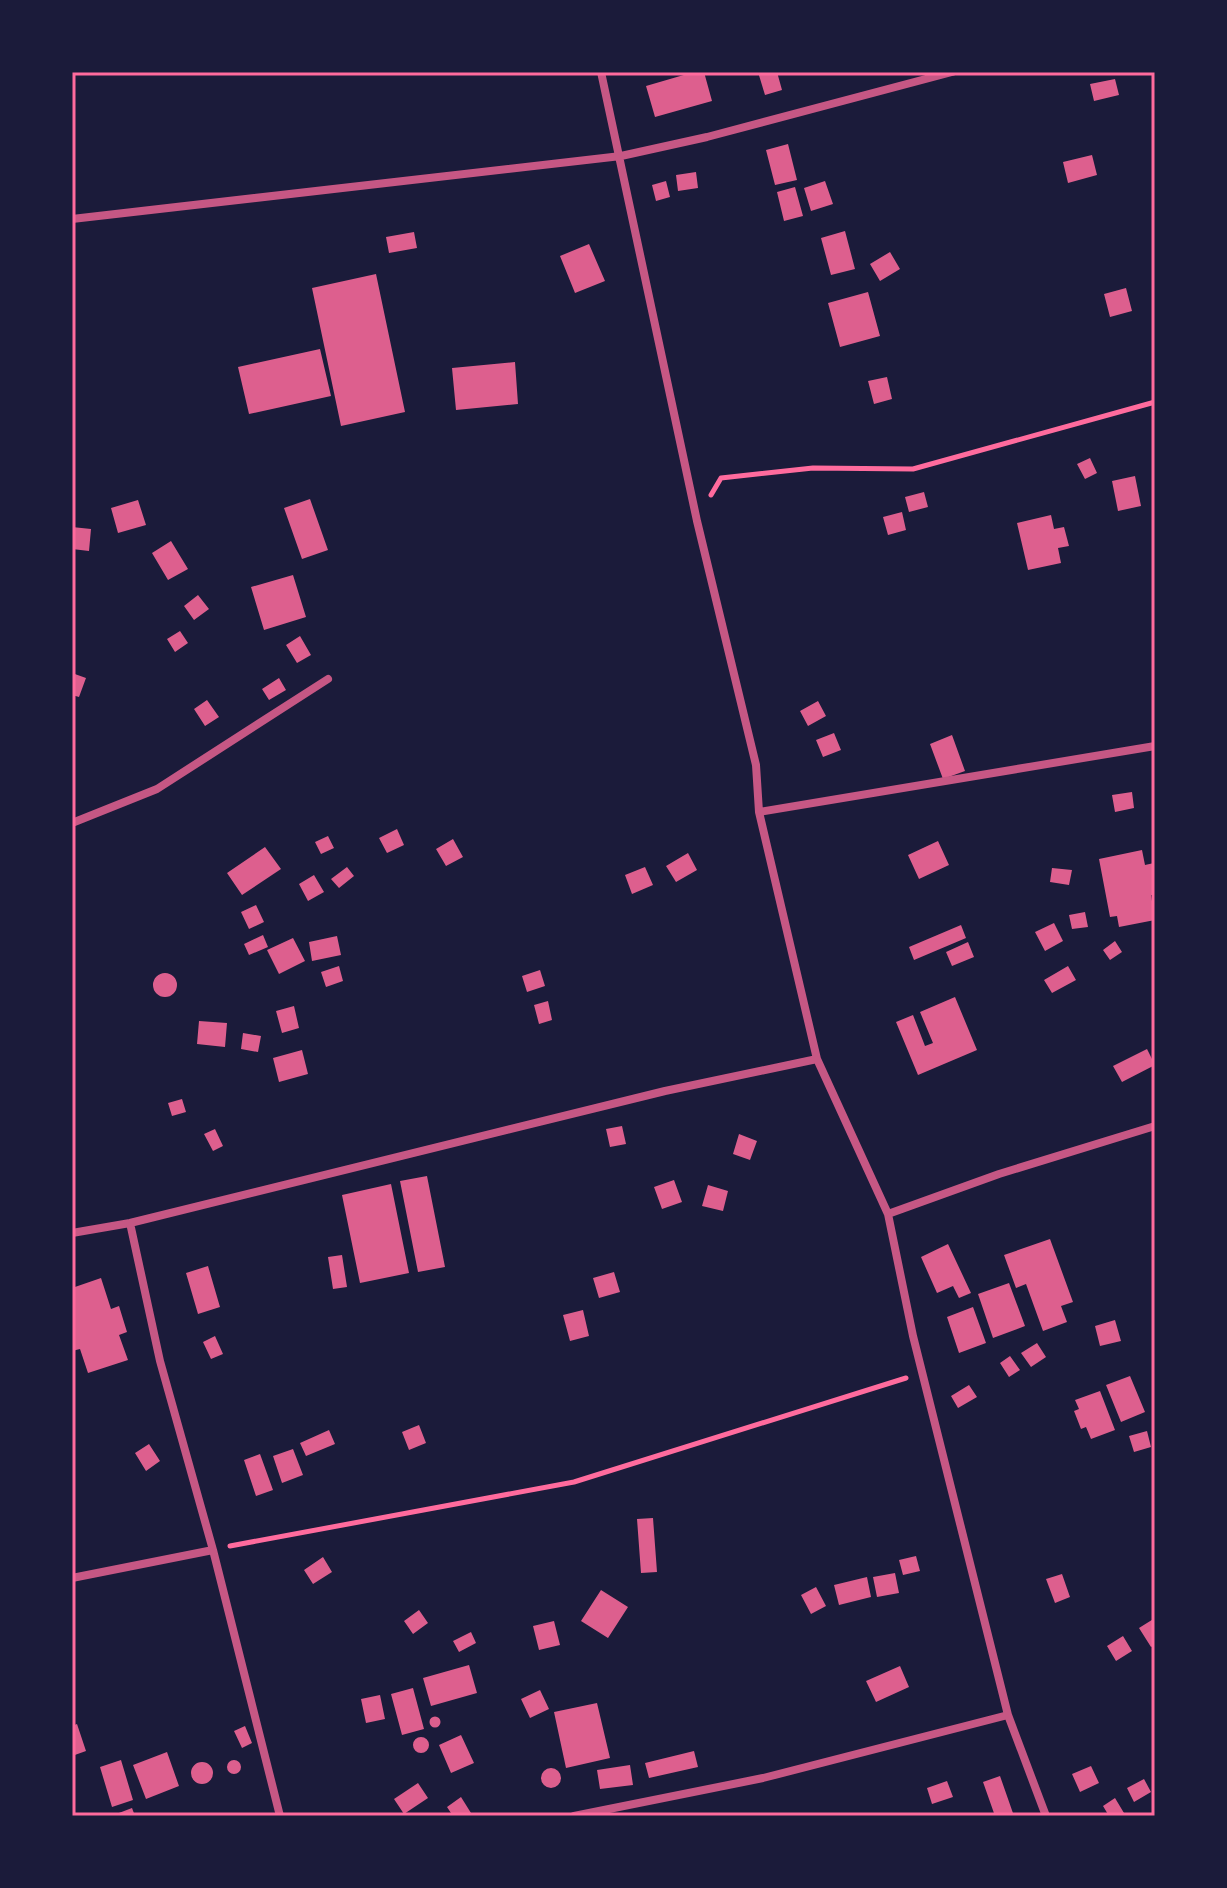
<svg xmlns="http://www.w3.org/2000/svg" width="1227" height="1888" font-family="'Varela Round',sans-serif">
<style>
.building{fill:#dd5f8e}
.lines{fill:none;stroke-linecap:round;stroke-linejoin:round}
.path{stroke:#ff6b9d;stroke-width:5}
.minor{stroke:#c65784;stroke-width:8}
.neatline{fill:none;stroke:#ff6b9d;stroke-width:3}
</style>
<rect width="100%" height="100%" fill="#1b1b3a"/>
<path class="building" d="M694 72H704L712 101 655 117 646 86Z
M758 72H777L782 90 765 95Z
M1115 79 1119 95 1094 101 1090 84Z
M788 144 797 180 775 185 766 150Z
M1092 155 1097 175 1068 183 1063 162Z
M696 172 698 188 678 191 676 175Z
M666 181 670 197 656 201 652 185Z
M825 181 833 204 811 211 804 188Z
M795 187 803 216 784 221 777 192Z
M845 231 855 269 831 275 821 238Z
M414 232 417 248 389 253 386 237Z
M589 244 605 281 575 293 560 256Z
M890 252 900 269 880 281 870 264Z
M376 274 405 412 341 426 312 288Z
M1126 288 1132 311 1110 317 1104 294Z
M868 292 880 336 840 347 828 303Z
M320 349 331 396 249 414 238 367Z
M515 362 518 404 456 410 452 368Z
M887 377 892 399 874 404 868 381Z
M1090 458 1097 473 1085 479 1077 464Z
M1135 476 1141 506 1118 511 1112 481Z
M924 492 928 507 909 512 905 497Z
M310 499 328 550 302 559 284 508Z
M138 500 146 525 118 533 111 508Z
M902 512 906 530 888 535 883 517Z
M1051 515 1054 529 1064 527 1069 546 1058 548 1061 563 1028 570 1017 523Z
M72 527 91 529 89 551 72 549Z
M171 541 188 569 168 580 152 553Z
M293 575 306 617 264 630 251 587Z
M198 595 209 609 194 620 184 606Z
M180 631 188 643 175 652 167 639Z
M300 636 311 655 297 663 286 645Z
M72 673 86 678 79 697 72 695Z
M279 678 286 690 269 700 262 689Z
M207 700 219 717 205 726 194 709Z
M818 701 826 716 808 726 800 711Z
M834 733 841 750 823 757 816 740Z
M952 735 965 771 943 779 930 744Z
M1132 792 1134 808 1115 812 1112 795Z
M397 829 404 845 387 853 379 838Z
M328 836 334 848 321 854 315 842Z
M453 839 463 857 446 866 436 849Z
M938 841 949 865 919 879 908 855Z
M265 847 281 869 242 895 227 873Z
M1142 850 1145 865 1154 863 1155 866V895H1151L1155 920 1119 927 1117 916 1110 917 1099 859Z
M688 853 697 870 676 882 666 866Z
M347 867 354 876 339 888 331 879Z
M645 867 653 885 632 894 625 875Z
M1052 868 1072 870 1069 885 1050 882Z
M314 875 324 892 308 901 299 884Z
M256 905 264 922 249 929 241 912Z
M1085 912 1088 927 1072 929 1069 915Z
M1054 923 1063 941 1045 951 1035 932Z
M961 925 966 938 914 960 909 947Z
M263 935 268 947 249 955 244 944Z
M337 936 341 955 312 961 309 942Z
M293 938 305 961 279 974 267 950Z
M1115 941 1122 952 1110 960 1103 950Z
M968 942 974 957 952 966 946 952Z
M339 966 343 981 326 987 321 972Z
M1068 966 1076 980 1052 993 1044 980Z
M540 970 545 986 527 992 522 976Z
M153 985a12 12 0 1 1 24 0a12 12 0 1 1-24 0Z
M955 997 977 1050 918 1075 896 1022 913 1015 925 1046 933 1043 920 1012Z
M548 1001 552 1020 539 1024 534 1005Z
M294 1006 299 1028 282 1033 276 1011Z
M199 1021 227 1023 225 1047 197 1044Z
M243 1033 261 1036 258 1052 241 1049Z
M1147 1049 1155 1065 1122 1082 1113 1066Z
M302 1050 308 1074 279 1082 273 1058Z
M182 1099 186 1112 172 1116 168 1103Z
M622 1126 626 1144 610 1147 606 1129Z
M215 1129 223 1146 213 1151 204 1134Z
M739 1134 757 1141 750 1160 733 1154Z
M427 1176 445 1267 418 1272 400 1181Z
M674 1180 682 1202 662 1209 654 1187Z
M391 1184 409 1273 360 1283 342 1195Z
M708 1185 728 1191 723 1211 702 1206Z
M1050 1239 1073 1302 1061 1306 1067 1322 1043 1331 1026 1284 1016 1288 1004 1255Z
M948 1244 971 1293 959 1298 953 1286 937 1293 921 1257Z
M342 1255 347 1287 333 1289 328 1257Z
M208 1266 220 1307 198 1314 186 1273Z
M614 1272 620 1292 599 1298 593 1278Z
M101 1278 111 1309 119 1306 127 1332 119 1335 128 1360 88 1373 80 1349 72 1351V1288Z
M1009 1283 1025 1326 993 1338 978 1294Z
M973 1307 986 1343 959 1353 947 1317Z
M583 1310 589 1336 570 1341 563 1315Z
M1115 1320 1121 1341 1100 1346 1095 1326Z
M215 1336 223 1354 211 1359 203 1342Z
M1037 1343 1046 1357 1031 1367 1021 1353Z
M1010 1356 1020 1370 1009 1377 1000 1363Z
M1130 1376 1145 1412 1121 1422 1106 1385Z
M969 1385 977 1397 958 1408 951 1396Z
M1100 1391 1115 1430 1091 1439 1086 1427 1081 1429 1074 1411 1079 1409 1075 1400Z
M419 1425 426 1443 409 1450 402 1432Z
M329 1430 335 1444 306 1456 300 1443Z
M1147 1431 1151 1447 1134 1452 1129 1436Z
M149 1444 160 1461 146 1471 135 1453Z
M293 1449 303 1475 282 1483 273 1456Z
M260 1454 273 1490 256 1496 244 1460Z
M653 1518 657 1572 641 1573 637 1519Z
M916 1556 920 1571 903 1575 899 1560Z
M323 1557 332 1572 313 1584 304 1570Z
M895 1573 899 1593 877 1597 873 1577Z
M1062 1574 1070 1597 1055 1603 1046 1579Z
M867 1577 871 1597 839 1605 834 1585Z
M816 1587 826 1606 811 1614 801 1595Z
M601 1590 628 1607 608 1638 581 1621Z
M419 1610 428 1623 413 1634 404 1621Z
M1155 1618V1645L1151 1647 1139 1628Z
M554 1621 560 1645 539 1650 533 1626Z
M471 1632 476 1643 459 1652 453 1641Z
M1123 1636 1132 1651 1116 1661 1107 1646Z
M469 1665 477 1693 431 1706 423 1678Z
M900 1666 909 1687 876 1702 866 1681Z
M413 1688 424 1729 402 1735 391 1694Z
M540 1690 549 1709 530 1718 521 1699Z
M380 1695 385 1719 366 1723 361 1699Z
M597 1703 610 1758 566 1768 554 1712Z
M429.5 1722a5.5 5.5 0 1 1 11 0a5.5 5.5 0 1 1-11 0Z
M77 1724 86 1751 72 1756V1726Z
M245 1726 252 1743 242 1748 234 1731Z
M461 1735 474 1763 451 1773 439 1745Z
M413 1745a8 8 0 1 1 16 0a8 8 0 1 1-16 0Z
M694 1751 698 1767 649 1778 645 1763Z
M167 1752 179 1786 146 1799 133 1765Z
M227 1767a7 7 0 1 1 14 0a7 7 0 1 1-14 0Z
M121 1760 133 1800 112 1807 100 1767Z
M191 1773a11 11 0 1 1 22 0a11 11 0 1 1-22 0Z
M630 1765 633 1785 600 1789 597 1770Z
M1091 1766 1099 1783 1080 1792 1072 1774Z
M541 1778a10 10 0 1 1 20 0a10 10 0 1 1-20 0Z
M1000 1776 1014 1816H995L983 1782Z
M1144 1779 1151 1792 1134 1802 1127 1788Z
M947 1781 953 1797 932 1804 927 1788Z
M418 1783 428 1798 404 1814 394 1799Z
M461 1797 471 1813 466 1816H453L447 1807Z
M1115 1798 1124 1813 1109 1816 1103 1806Z
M132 1808 135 1816H111Z"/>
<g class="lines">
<path class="path" d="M711 495 721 478 813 468 913 469 1155 402
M230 1546 574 1482 906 1378"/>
<path class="minor" d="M601 72 697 521 756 765 759 812 817 1059 888 1214 913 1336 1008 1715 1046 1816
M72 219 621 156 707 137 952 72
M759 812 1155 746
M72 823 157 789 328 679
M888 1214 999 1174 1155 1126
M130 1223 160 1361 213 1550 280 1816
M72 1233 130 1223 665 1091 817 1059
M72 1578 213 1550
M574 1816 763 1778 1008 1715"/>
</g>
<rect width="1227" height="1888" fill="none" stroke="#1b1b3a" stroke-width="148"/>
<rect x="74" y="74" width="1079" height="1740" class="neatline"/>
</svg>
